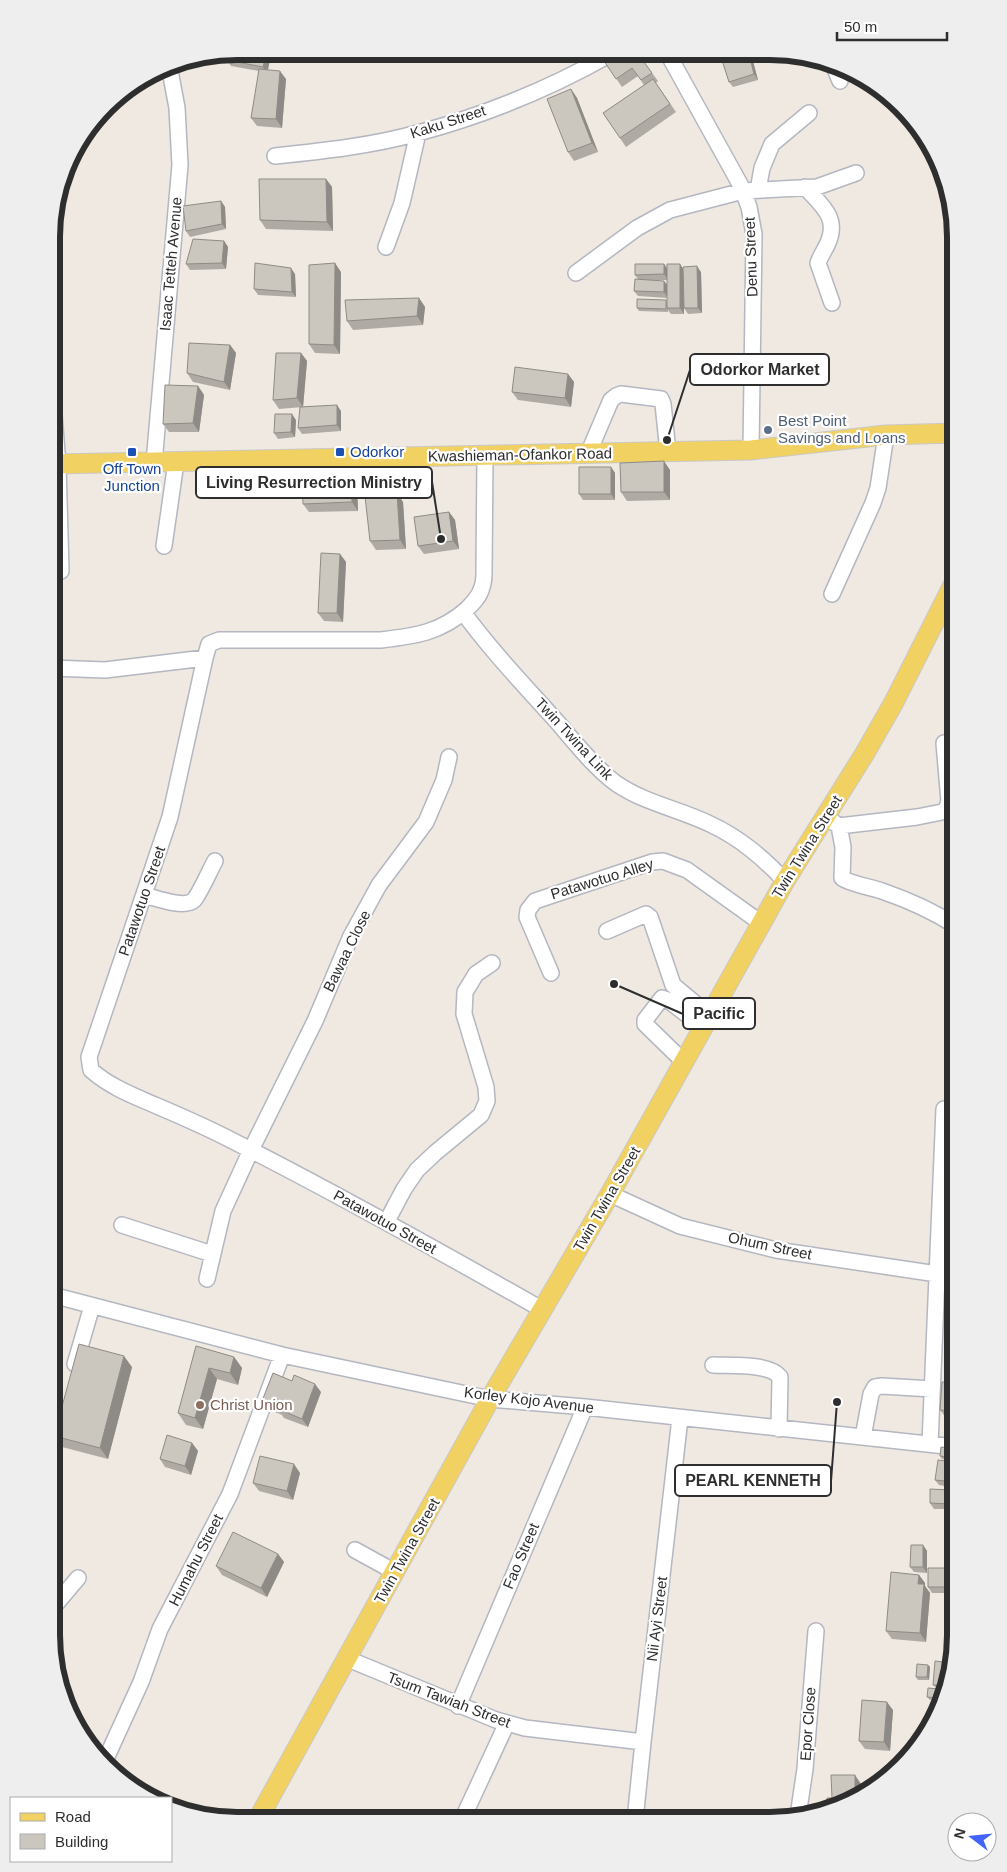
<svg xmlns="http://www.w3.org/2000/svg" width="1007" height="1872" font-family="Arial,sans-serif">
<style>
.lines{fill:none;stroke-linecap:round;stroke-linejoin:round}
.minor-casing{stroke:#b4b7c1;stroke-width:18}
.major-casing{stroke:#c9c9c9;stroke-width:21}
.minor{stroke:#fff;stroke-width:15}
.major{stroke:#f2d163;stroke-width:19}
.wall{fill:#afaba4;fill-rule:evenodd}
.shaded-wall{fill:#8e8b86}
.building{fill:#cbc7bf;stroke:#8e8b86}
.service-dot{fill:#5c6f8a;stroke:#fff;stroke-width:2}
.transit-dot{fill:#1a4fb4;stroke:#fff;stroke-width:2}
.education-dot{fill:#8d6e63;stroke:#fff;stroke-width:2}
.labels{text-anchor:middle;stroke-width:4.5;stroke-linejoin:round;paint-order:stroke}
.street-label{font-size:15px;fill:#2e2e2e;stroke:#fff}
.service-label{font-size:15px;fill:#4e5e75;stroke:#fff;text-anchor:start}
.transit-label{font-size:15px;fill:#164399;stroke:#fff;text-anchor:start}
.education-label{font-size:15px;fill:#785e54;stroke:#fff;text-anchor:start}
.rim{fill:none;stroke:#2e2e2e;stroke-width:6}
.leader{fill:none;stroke:#2e2e2e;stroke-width:2}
.callout-dot{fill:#2e2e2e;stroke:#fff;stroke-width:2}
.callout{fill:#fff;stroke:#2e2e2e;stroke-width:2}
.callout-label{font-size:16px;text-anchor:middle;font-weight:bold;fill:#2e2e2e}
</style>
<rect width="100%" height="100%" fill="#efe9e1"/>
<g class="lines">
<g class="minor-casing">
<path id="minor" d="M668 54 741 186 749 207 754 234 751 450
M833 64 840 81
M275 156C323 151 371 146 418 133 485 115 551 88 611 54
M805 187C822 206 840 218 827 245 824 251 820 257 818 263L832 303
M758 190 762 168 772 144 809 113
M386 247 402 203 418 133
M576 273 637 228 670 210 743 191 817 187 856 173
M53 403 58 464 61 571
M588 454 611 400 616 396 621 394 661 399 663 404 668 452
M485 456 484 572C484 576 484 582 482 587 480 596 473 603 467 609 440 633 415 636 381 640H219L209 644 205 658 170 817 89 1057 91 1070C110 1087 134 1096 157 1106 183 1117 208 1128 233 1141 338 1194 441 1252 543 1310
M154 463 180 165 177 108 169 65
M164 546 176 462
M832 594 873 503 878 488 886 435
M463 612C492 652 526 687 559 724 574 742 598 771 617 784 645 803 679 809 710 824 740 838 762 857 785 881
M52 668 105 670 205 658
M826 817 839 826 843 847 842 878C850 884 871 887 882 891 908 900 933 911 956 926
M839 826 917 817 942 812 946 810 949 801 944 743
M144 895C155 898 185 909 194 900 200 893 210 870 215 861
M607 931 646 914 650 917 673 985 710 1016
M551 973 527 917 528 910 535 901 652 862 663 861 687 870 761 923
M684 1062 645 1024V1020L662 998 668 1000 703 1027
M610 1194 680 1226 776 1250 937 1274
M387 1221 404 1189 417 1170 435 1153 481 1115 487 1101 486 1087 464 1014 465 992 476 974 492 963
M122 1225 212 1254
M207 1279 223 1211 251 1150 315 1021 351 936 379 885 426 822 444 780 449 757
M52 1295 282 1355 490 1399 585 1407 955 1447
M75 1364 92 1306
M713 1365C731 1366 769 1363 780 1377L779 1429
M863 1437 871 1394 875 1387 882 1386 932 1389
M930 1444 944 1109
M355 1550 395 1572
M51 1610 78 1578
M348 1659 496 1720 525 1728 643 1742
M458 1706 585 1407
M104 1763 141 1682 160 1629 230 1494 282 1355
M798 1816 805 1769 816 1631
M462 1820 507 1723
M635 1820 643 1742 680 1418"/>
</g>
<g class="major-casing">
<path id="major" d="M53 464 751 450 886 435 956 433
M258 1819 490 1399 610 1194 785 881 865 753 893 704 956 579"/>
</g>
<use href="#minor" class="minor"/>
<use href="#major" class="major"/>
</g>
<path class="wall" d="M272 51 268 70 286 79 282 128 257 126 251 118 259 71 231 66 227 60Z
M638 54 658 81 656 83 676 112 626 147 603 113 644 85 638 76 622 87 602 58Z
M720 54H751L758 80 733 87 729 82Z
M571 89 577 98 598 152 574 161 568 152Z
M326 179 332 187 333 231 266 229 260 220Z
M221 201 225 207 226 229 190 237 186 231Z
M224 241 228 247 226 269 190 270 186 264Z
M664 264 667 268 701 272 702 313 688 314 684 308V291V314H671L668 310V312L639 311 637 308 667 301V298L638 296 634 291 638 279 635 275ZM657 280H667V284Z
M341 272 340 354 315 353 309 344Z
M295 274 296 297 258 295 254 289Z
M419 298 425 307 423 325 353 330 347 321Z
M230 345 236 353 230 390 193 382 187 373Z
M301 353 307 361 303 407 279 409 273 400Z
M568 374 574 382 571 407 518 400 512 392Z
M198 386 204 395 199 432H169L163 424Z
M341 411V431L302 434 298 428Z
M296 420 295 437 278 439 274 433Z
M611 467 615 473V500H583L579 494Z
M670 470V500L627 501 621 492Z
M351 475 357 483 358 511 309 512 303 504Z
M397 493 403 502 406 549 376 550 370 541Z
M449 512 455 520 459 549 424 554 418 546Z
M340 554 346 562 343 622 324 621 318 613Z
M196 1346 234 1357 242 1368 238 1385 217 1379 203 1429 186 1425 178 1413Z
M132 1367 108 1459 62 1447 54 1436Z
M955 1383V1419L946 1418 940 1410Z
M321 1392 308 1427 284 1418 282 1415 268 1409 262 1401Z
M192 1443 198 1451 191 1475 165 1467 160 1459Z
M955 1447V1488L939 1485 935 1480 948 1461V1460L942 1459 940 1456 950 1449Z
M300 1473 293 1500 259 1491 253 1483Z
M954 1495V1509H934L930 1503Z
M955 1519V1530H951L949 1527Z
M955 1539V1570H953L955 1573V1593H932L928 1587 947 1568 945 1564Z
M923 1545 927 1551V1573L914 1572 910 1567Z
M278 1554 284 1562 267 1597 222 1575 216 1566Z
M919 1575 925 1583V1586L930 1593 926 1642 892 1639 886 1631Z
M943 1662 945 1665 943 1688 935 1687 933 1685Z
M928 1665 930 1667 929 1680H918L916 1677Z
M941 1692 940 1701 930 1700 927 1697Z
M893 1710 890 1751 865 1749 859 1741Z"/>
<path class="shaded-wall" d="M267 51H272L267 73 263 67Z
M749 54H751L758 80 754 74Z
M280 71 286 79 282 128 276 119Z
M571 89 577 98 598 152 592 143Z
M326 179 332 187 333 231 327 222Z
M221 201 225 207 226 229 222 224Z
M224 241 228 247 226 269 222 263Z
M335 263 341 272 340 354 334 345Z
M664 264 668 270V280L664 274Z
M680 264 684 270V314L680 308Z
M697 266 701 272 702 313 698 308Z
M291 268 295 274 296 297 292 292Z
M664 281 668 286V298L664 292Z
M419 298 425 307 423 325 417 316Z
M230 345 236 353 230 390 224 382Z
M301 353 307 361 303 407 297 398Z
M568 374 574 382 571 407 565 398Z
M198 386 204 395 199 432 193 423Z
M337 405 341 411V431L337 425Z
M292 414 296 420 295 437 291 432Z
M664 461 670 470V500L664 492Z
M611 467 615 473V500L611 494Z
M351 475 357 483 358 511 352 502Z
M397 493 403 502 406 549 400 540Z
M449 512 455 520 459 549 453 541Z
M340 554 346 562 343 622 337 613Z
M124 1356 132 1367 108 1459 100 1448Z
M234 1357 242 1368 238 1385 230 1373Z
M209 1368 217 1379 203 1429 195 1418Z
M315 1384 321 1392 308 1427 302 1419Z
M192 1443 198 1451 191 1475 185 1466Z
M294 1464 300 1473 293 1500 287 1491Z
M950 1490 954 1495V1509L950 1504Z
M923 1545 927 1551V1573L923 1567Z
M278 1554 284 1562 267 1597 261 1588Z
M952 1568 955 1573V1592L952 1587Z
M919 1575 925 1583V1586L930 1593 926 1642 920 1633 918 1584Z
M943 1662 945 1665 943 1688 941 1685Z
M928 1665 930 1667 929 1680 927 1677Z
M939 1689 941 1692 940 1701 938 1698Z
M887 1702 893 1710 890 1751 884 1742Z
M855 1775 861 1784V1795L855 1798Z
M141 1785 147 1794 146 1796 138 1790Z"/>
<path class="building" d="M237 51H267L263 67 227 60 229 53Z
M609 54H638L652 73 641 80 632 68 616 79 602 58Z
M720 54H749L754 74 729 82Z
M259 69 280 71 276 119 251 118Z
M653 79 670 104 620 138 603 113Z
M571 89 592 143 568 152 547 99Z
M259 179H326L327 222 260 220Z
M221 201 222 224 186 231 183 206Z
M193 239 224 241 222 263 186 264Z
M255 263 291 268 292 292 254 289Z
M335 263 334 345 309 344V265Z
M635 264H664V274L635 275Z
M667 264H680V308H667Z
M697 266 698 308H684L683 267Z
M635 279 664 281V292L634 291Z
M419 298 417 316 347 321 345 300Z
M637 299 666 300V309L637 308Z
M189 343 230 345 224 382 187 373Z
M276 353H301L297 398 273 400Z
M515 367 568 374 565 398 512 392Z
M165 385 198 386 193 423 163 424Z
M337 405V425L298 428 300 407Z
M275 414H292L291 432 274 433Z
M664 461V492H621L620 463Z
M579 467H611V494H579Z
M351 475 352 502 303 504 302 476Z
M397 493 400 540 370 541 365 496Z
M449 512 453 541 418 546 414 517Z
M321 553 340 554 337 613H318Z
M79 1344 124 1356 100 1448 54 1436Z
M196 1346 234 1357 230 1373 209 1368 195 1418 178 1413Z
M273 1373 292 1381 294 1375 315 1384 302 1419 278 1409V1407L262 1401Z
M942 1382 955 1383V1411L940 1410Z
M167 1435 192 1443 185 1466 160 1459Z
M941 1447 948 1448V1457L940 1456Z
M950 1447H955V1462L948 1461Z
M260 1456 294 1464 287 1491 253 1483Z
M938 1460 955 1462V1482L935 1480Z
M930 1489 950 1490V1504L930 1503Z
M949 1519H955V1527H949Z
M233 1532 278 1554 261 1588 216 1566Z
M945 1538 955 1539V1565L945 1564Z
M911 1545H923V1567H910Z
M928 1568H952V1587H928Z
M891 1572 919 1575 918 1584H924L920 1633 886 1631Z
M935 1661 943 1662 941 1685H933Z
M917 1664 928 1665 927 1677H916Z
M928 1688 939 1689 938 1698 927 1697Z
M862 1700 887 1702 884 1742 859 1741Z
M115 1769 141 1785 138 1790 115 1775 113 1772Z
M831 1775H855V1798L832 1810V1809H827V1798H832Z
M878 1775 887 1776 876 1787Z"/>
<circle class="service-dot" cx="768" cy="430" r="5"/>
<g class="transit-dot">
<rect x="127" y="447" width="10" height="10" rx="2.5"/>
<rect x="335" y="447" width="10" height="10" rx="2.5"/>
</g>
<circle class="education-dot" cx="200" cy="1405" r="5"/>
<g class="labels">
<g class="street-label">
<text transform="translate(448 122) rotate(-18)" y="5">Kaku Street</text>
<text transform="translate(751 257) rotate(-92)" y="5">Denu Street</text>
<text transform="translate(171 264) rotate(-85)" y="5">Isaac Tetteh Avenue</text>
<text transform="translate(520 455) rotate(-1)" y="5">Kwashieman-Ofankor Road</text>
<text transform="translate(574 739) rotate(47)" y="5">Twin Twina Link</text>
<text transform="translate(807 847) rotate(-58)" y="5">Twin Twina Street</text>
<text transform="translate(602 879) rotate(-17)" y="5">Patawotuo Alley</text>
<text transform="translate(142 901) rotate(-71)" y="5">Patawotuo Street</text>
<text transform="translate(347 951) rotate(-64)" y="5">Bawaa Close</text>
<text transform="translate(607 1199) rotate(-60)" y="5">Twin Twina Street</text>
<text transform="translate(385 1222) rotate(29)" y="5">Patawotuo Street</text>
<text transform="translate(770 1246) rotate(12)" y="5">Ohum Street</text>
<text transform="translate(529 1400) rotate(7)" y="5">Korley Kojo Avenue</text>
<text transform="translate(407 1551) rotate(-61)" y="5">Twin Twina Street</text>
<text transform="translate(521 1556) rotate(-67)" y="5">Fao Street</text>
<text transform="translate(196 1560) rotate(-63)" y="5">Humahu Street</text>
<text transform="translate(657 1619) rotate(-83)" y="5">Nii Ayi Street</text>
<text transform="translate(449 1700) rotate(21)" y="5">Tsum Tawiah Street</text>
<text transform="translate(808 1724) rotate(-86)" y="5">Epor Close</text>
</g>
<g class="service-label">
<text x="778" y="426">Best Point<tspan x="778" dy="17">Savings and Loans</tspan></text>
</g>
<g class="transit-label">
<text x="350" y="457">Odorkor</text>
<text x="132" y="474" text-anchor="middle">Off Town<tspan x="132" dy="17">Junction</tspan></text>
</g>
<g class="education-label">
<text x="210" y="1410">Christ Union</text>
</g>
</g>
<path d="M0 0H1007V1872H0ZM237 60H770A177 177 0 0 1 947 237V1635A177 177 0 0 1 770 1812H237A177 177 0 0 1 60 1635V237A177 177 0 0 1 237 60Z" fill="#eee" fill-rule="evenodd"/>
<path class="rim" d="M237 60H770A177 177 0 0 1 947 237V1635A177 177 0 0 1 770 1812H237A177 177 0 0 1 60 1635V237A177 177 0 0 1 237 60Z"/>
<path class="leader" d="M667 440L690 370M441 539L432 482M614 984L683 1014M837 1402L831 1481"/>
<g class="callout-dot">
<circle cx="667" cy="440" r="5"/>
<circle cx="441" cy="539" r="5"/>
<circle cx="614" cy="984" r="5"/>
<circle cx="837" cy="1402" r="5"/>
</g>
<g class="callout">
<rect x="690" y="354" width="139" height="31" rx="5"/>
<rect x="196" y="467" width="236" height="31" rx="5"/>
<rect x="683" y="998" width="72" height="31" rx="5"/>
<rect x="675" y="1465" width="156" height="31" rx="5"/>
</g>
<g class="callout-label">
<text x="760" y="375">Odorkor Market</text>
<text x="314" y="488">Living Resurrection Ministry</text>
<text x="719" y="1019">Pacific</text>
<text x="753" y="1486">PEARL KENNETH</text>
</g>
<rect x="10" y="1797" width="162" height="65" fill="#ffffff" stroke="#ababab"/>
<rect x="20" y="1813" width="25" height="8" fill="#f2d163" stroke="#ababab"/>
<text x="55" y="1822" font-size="15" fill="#2e2e2e">Road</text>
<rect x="20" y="1834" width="25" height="15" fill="#cbc7bf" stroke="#ababab"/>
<text x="55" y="1847" font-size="15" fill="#2e2e2e">Building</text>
<g transform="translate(972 1837) rotate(286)"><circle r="24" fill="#ffffff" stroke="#ababab"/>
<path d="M0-4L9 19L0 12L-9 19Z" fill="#4264fb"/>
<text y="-8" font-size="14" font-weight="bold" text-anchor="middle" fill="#2e2e2e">N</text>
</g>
<path d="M837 32v8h110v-8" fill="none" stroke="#2e2e2e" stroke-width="2.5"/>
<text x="844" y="32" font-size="15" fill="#2e2e2e" stroke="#ffffff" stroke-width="4" paint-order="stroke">50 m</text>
</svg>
